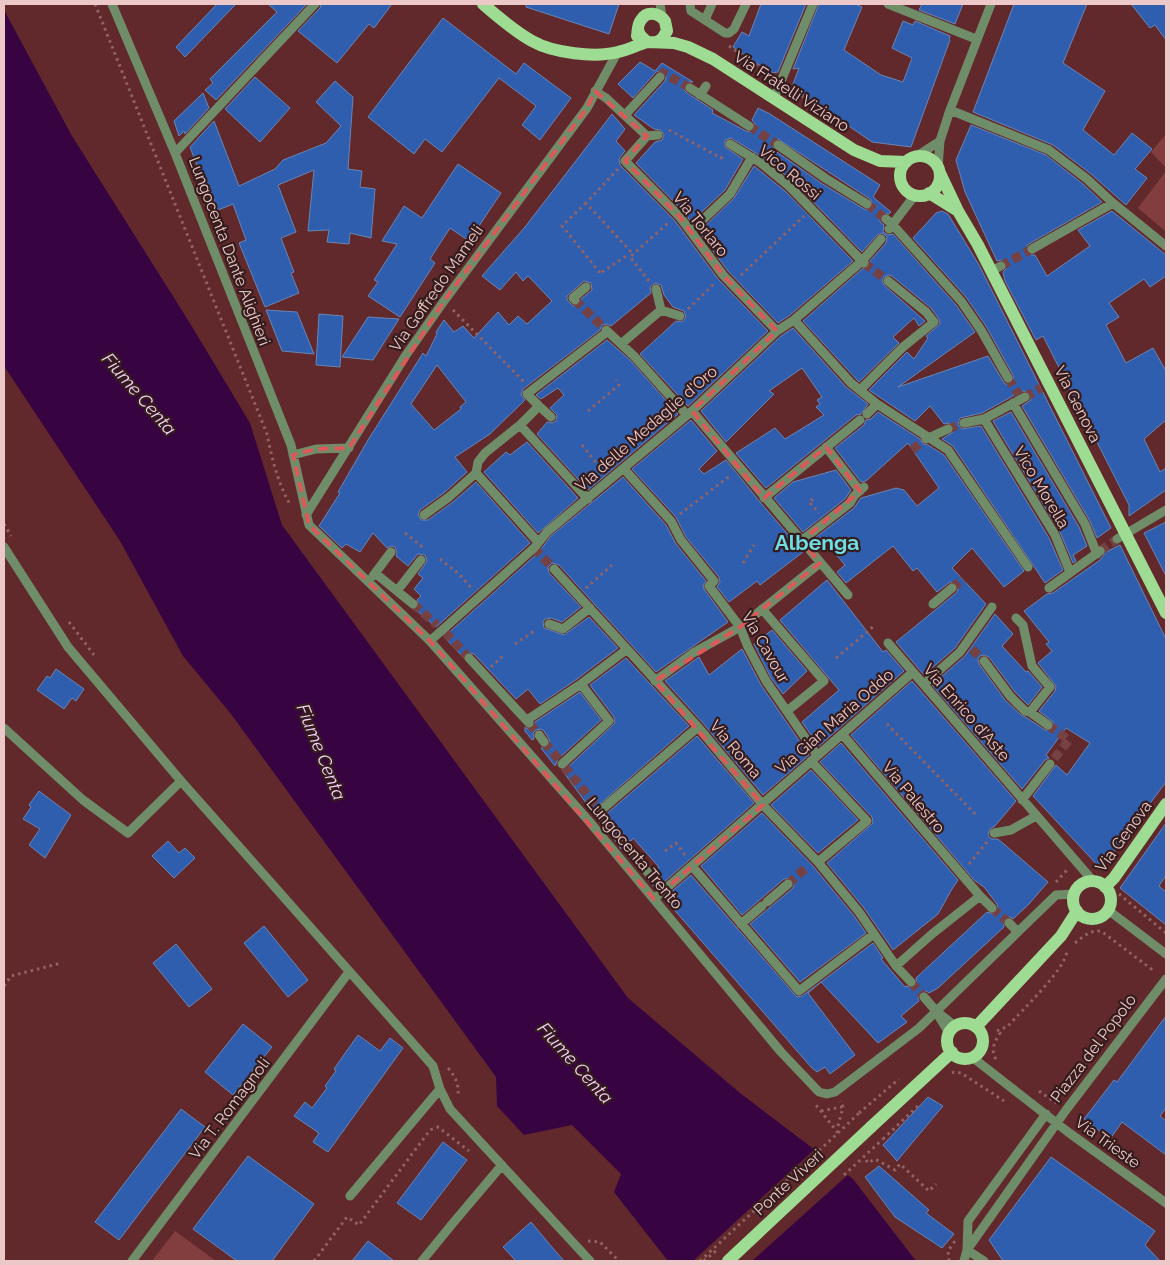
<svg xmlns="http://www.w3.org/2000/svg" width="1170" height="1265" font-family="Raleway,sans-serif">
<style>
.green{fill:#823e3f}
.water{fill:#370441}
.pier{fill:#61292b}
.building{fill:#305eae;stroke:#6985b5;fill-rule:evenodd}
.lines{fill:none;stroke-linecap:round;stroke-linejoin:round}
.minor-tunnel{stroke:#764143;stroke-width:9;stroke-dasharray:9 4.5;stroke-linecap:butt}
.path{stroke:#936364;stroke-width:3;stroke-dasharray:2.5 4;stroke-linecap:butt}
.minor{stroke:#708d6a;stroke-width:9}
.major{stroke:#9fdc93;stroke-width:12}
.path-bridge{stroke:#936364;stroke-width:3;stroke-dasharray:2.5 4;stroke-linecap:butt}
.major-bridge{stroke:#9fdc93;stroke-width:12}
.marked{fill:none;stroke:#dd5858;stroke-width:4;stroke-dasharray:10 6;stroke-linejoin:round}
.labels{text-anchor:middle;stroke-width:4.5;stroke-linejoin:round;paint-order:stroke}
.street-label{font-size:16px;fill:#ecc9c8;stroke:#351c1c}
.water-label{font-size:18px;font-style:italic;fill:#f4d1fb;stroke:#351c1c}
.district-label{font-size:21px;font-weight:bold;fill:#6fdbe2;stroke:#351c1c}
</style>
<rect width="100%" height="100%" fill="#61292b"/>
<path class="green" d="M1166 134V168L1151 152Z
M1166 171V230L1165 231 1138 208Z
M175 1231 216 1261H152Z"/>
<path class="water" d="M4 10 72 136 188 320 250 423 282 525 628 998 740 1093 853 1179 916 1261H668L614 1192 621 1174 572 1125 524 1135 497 1106 496 1077 231 714 183 656 120 541 4 366Z"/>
<path class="pier" d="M816 1148 850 1173 752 1261H693Z"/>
<path class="building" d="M217 4H236L185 57 176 47Z
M268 4H307L216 100 205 90 213 83 210 79 277 12Z
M321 4H392L374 28 369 24 337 63 298 31 320 8Z
M526 4H619L609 34 526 7Z
M761 4H806L778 72 771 73 733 47 742 32 749 36Z
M819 4H855L862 7 844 50 881 75 903 82 912 58 892 48 903 21 913 25 915 21 950 36 949 39 950 40 911 147 872 142 792 87 799 68 793 69Z
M922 4H963L955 24 919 10Z
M1014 4H1087L1063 63 1105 91 1083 130 1114 155 1132 133 1152 149 1135 169 1147 178 1126 205 1091 174 1053 145 973 112Z
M1131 4H1166V40L1155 25 1150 28Z
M443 18 516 74 524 63 571 98 540 140 522 125 536 106 499 78 442 152 425 139 414 154 368 117Z
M640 62 655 71 662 63 693 82H688L685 85 684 90 687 93 713 110 712 113 746 131 751 132 754 129 755 124 752 120 758 108 770 114 880 185 873 197 891 212 889 214 883 213 880 217V222L884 225 883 232 888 235 893 234 956 305 975 332 898 387 988 356 1003 381 1005 384H1011L1014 381 1013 375 986 326 966 297 913 238 936 213 942 211 948 214 979 265 1111 528 1097 538 1090 521 1022 406 1031 400V397L1029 392 1022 391 982 413 960 418 958 424 962 429 981 426 1049 538 1063 570 1045 583 953 446 942 439 953 432 954 427 952 424 948 423 944 424 930 406 915 421 869 390 907 352 914 359 928 338 926 336 940 324 939 319 931 308 892 276 889 275 884 277 882 280 884 285 925 321 919 326 914 318 893 337 899 343 859 382 803 321 862 269 869 267 870 261 886 243 887 237 885 235 882 233 877 235 862 252 793 181 764 158 731 138 725 140V147L743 159 725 190 691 222 685 213 636 163 655 142 662 140 664 135 661 130 654 129 634 115 665 81 666 78 665 73 661 71 656 72 633 98 618 84ZM778 139 870 199 873 204 872 208 867 210 864 209 821 183 774 150 772 144 773 141Z
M255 77 290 108 260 142 225 109Z
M335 81 353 97 348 169 362 171 360 187 375 189 371 238 350 233 349 244 327 242 329 230 308 231 314 170 278 185 296 232 281 238 294 272 291 273 299 293 265 307 239 243 246 240 233 204 218 210 209 187 206 189 190 147 214 121 239 186 275 169 283 160 326 143 341 126 316 102Z
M203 93 209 108 185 134 184 131 179 136 174 121Z
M612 114 625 129 616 141 625 151 619 159 620 165 675 221 718 279 768 331 688 406 640 354 676 321 682 322 686 317 684 311 673 307 664 295 661 285 655 283 650 287 651 293 611 326 607 324 602 325 600 330 523 389 521 395 525 400 490 434 455 457 467 472 445 492 420 510 418 515 421 520H428L453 502 476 482 530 543 436 627 416 610 419 605 417 600 421 596 414 589 423 578 418 574 427 561 425 555 418 554 408 566 396 556 397 552 395 547 391 546 387 548 373 533 360 552 346 544 342 548 319 526 340 493 338 492 368 440 423 353 426 356 437 334 436 332 444 320 454 332 463 326 474 338 498 312 509 325 518 316 527 324 552 301 528 276 523 281 516 272 500 290 482 276 525 227ZM584 281 591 283 592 290 581 299 579 305 573 306 567 300V296ZM437 365 466 402 460 407 461 409 434 430 411 404Z
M971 125 1046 155 1083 184 1102 202 1027 245V252L1031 255H1035L1047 276 1090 246 1078 230 1112 211 1166 255V276L1150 287 1144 279 1109 303 1119 317 1106 325 1126 363 1153 348 1166 371V420L1144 439 1160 472 1166 468V490L1129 516V505L1100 448 1043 336 1036 340 1005 281 1003 272 1006 269 1007 264 1002 260 997 261 965 192 956 160Z
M458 164 501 193 469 241 450 228 430 259 435 263 400 317 368 296 378 282 374 280 397 244 382 241 404 206 422 218Z
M754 166 785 191 853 261 790 315 778 323 728 271 699 232 734 198Z
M266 310 297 312 314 354 282 351Z
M319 314 343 316 340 367 316 365Z
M368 317 399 319 373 360 342 357Z
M793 328 846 387 868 404 861 414 856 415 766 488 736 453 775 428 785 439 824 415 816 407 820 404 817 400 822 397 802 368 769 391 774 394 726 442 701 411 781 336Z
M607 340 630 360 678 414 588 490 537 434 547 422 552 423 556 421 557 415 550 408 564 395 558 388 541 399 536 395Z
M878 412 920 439 923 444 928 445 944 455 1024 571 1004 587 972 548 952 568 986 604 955 648 924 675 896 642 956 593 958 590 957 584 950 582 937 592 917 568 913 571 893 546 846 583 837 572 845 565 821 537 813 544 811 541 854 508 861 498 896 488 904 490 917 506 939 488 908 443 866 481 861 482 835 448 864 425 866 420 871 419Z
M1011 412 1079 527 1087 546 1073 555 1076 561 1073 563 1060 532 993 421Z
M691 420 717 451 699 469 704 474 726 460 760 502 803 552 760 585 757 581 729 602 717 587 720 582 719 577 686 537 676 517 632 469Z
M527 442 578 498 538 533 484 472 506 452 510 455Z
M836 470 851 490 845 499 803 532 774 498 793 482Z
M623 477 666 525 676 544 706 581 703 585 704 589 728 622 656 672 559 565 552 563 548 567 549 573 581 607 562 622 551 618 545 619 543 622 544 628 564 635 589 617 618 648 577 679 540 704 528 689 516 699 474 654 467 652 463 657 444 637 538 553 551 536Z
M1166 522V576L1144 533Z
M1120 545 1166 639V782L1101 869 1033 796 1056 765 1067 775 1090 743 1066 728 1046 755 1049 758 1045 760 1022 789 932 685 965 656 995 614 1013 634 1002 646 1026 672 1028 671 1042 687 1028 705 1015 692 989 657 984 655 980 656 978 659 979 664 1005 700 1021 715 1027 718 1045 730H1051L1054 726 1053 722 1039 711 1055 691 1056 686 1038 663 1052 651 1046 644 1049 642 1024 611 1047 594 1053 593 1100 560 1106 552Z
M827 580 883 652 886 650 904 671 819 746 802 722 839 690 780 620Z
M772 630 807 671 783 694 771 678 754 644Z
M742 649 761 685 809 755 763 795 703 723 665 681 699 657 709 675Z
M626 658 689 726 592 811 562 770 566 769 615 723 614 717 590 685Z
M56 669 84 689 76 701 72 698 64 709 37 690 47 676 50 678Z
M912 681 1016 801 995 826 990 829 988 834 989 837 992 839H998L1048 882 1029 904 1013 919 1010 917 1005 918 1003 922 1004 927 938 988 929 993 926 991 920 993 918 998 919 1001 901 1016 907 1022 878 1043 821 982 873 943 883 958 881 959 905 987 906 986 913 988 917 983 916 978 987 912 993 914 998 909 997 904 984 887 974 880 851 735Z
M580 692 601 720 558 759 555 766 541 748 547 747 550 744 549 739 544 731 541 729 536 730 533 733 534 739 532 740 525 731V727L528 729 533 728 535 722Z
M697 736 754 803 656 889 648 880 653 879 655 874 654 871 659 867 633 838 631 841 626 839 622 840 620 845 621 849 599 817 604 816Z
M841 743 958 880 952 889 938 914 893 950 864 908 827 863 873 823 872 817 820 762Z
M811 770 858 820 818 853 771 805Z
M39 791 71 815 45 858 29 845 40 829 23 819 31 807 29 805Z
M762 813 813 866 854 916 866 933 800 982 750 924 792 889 794 886 793 880 790 878 784 879 742 915 701 866Z
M1166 823V875L1159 886 1166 892V925L1120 888Z
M168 841 179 853 185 848 195 858 174 878 152 856Z
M691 875 795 995 797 997 802 996 821 982 808 993 855 1055 830 1074 825 1067 817 1072 811 1067 664 898Z
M264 926 308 980 288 997 244 943Z
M176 944 212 989 189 1007 153 963Z
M1166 1016V1108L1160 1116 1166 1121V1155L1122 1122 1110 1139 1084 1119 1114 1080 1117 1082Z
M243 1024 272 1047 233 1095 205 1072Z
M358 1035 380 1051 390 1038 403 1048 328 1152 313 1142 319 1133 294 1116 305 1102 312 1108 327 1088 325 1086 336 1071 334 1069Z
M928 1097 943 1106 897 1161 883 1145Z
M181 1109 205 1127 119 1240 95 1222Z
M443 1142 467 1160 421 1220 397 1203Z
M248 1156 314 1204 272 1261H237L193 1229Z
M1051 1157 1155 1231 1145 1245 1160 1261H1003L989 1240Z
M879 1166 929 1210 926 1213 954 1234 942 1248 895 1217 865 1177Z
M531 1222 551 1246 564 1261H516L503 1247Z
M368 1241 394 1261H352Z"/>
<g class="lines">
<path class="minor-tunnel" d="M660 77 663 73 690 88
M749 126 778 145
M867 204 886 219
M864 263 888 281
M1001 266 1032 249
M575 300 606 330
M1008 378 1019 395
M1025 397 1041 388
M948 429 964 423
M912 450 924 440
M534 548 554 569
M1100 551 1117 539
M952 588 963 579
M413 604 437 625
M445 632 469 658
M972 649 984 661
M529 723 539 735
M1048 725 1069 740 1050 764
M544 742 560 761
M564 766 597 807
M602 813 626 845
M649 874 660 888
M788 884 808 866
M992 908 1009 923
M911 982 924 997"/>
<path class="path" d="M95 4 267 434C272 459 278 484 291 506
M729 46 771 75
M791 88 808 101
M669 130 721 158 724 154
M618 169 586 203 633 254
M586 203 562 226 601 274
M602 272 626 256 630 257
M741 275 804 216
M649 281 630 257 668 223
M688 309 714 284
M453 310 524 382
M588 411 619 385 616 380
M582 445 602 470
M813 499 809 502 819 513
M680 514 731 475
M4 524 11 536
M405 533 424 548
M440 559 459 574 472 589
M743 563 754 545
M586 588 612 565
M69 622 94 655
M515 644 534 631
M836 658 874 626
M491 667 504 655
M887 724 978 817
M665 851 676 843 685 855
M969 864 987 842
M1056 882 1067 870
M1119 894 1166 933
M1075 943C1084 936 1090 930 1101 931L1154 971
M4 986 11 976 61 963
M997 1031 1008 1026C1022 1010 1065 970 1067 951
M996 1059C990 1050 995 1041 1000 1033L997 1031
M448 1068C456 1078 459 1083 458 1096
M952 1073 954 1072 961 1073 1004 1101
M1039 1091 1056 1103
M821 1111 842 1107
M859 1113 899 1079
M838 1126 843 1107 840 1101
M883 1139 920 1104
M866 1160 868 1163 875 1159 895 1170 900 1164 929 1191 936 1184
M588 1241 600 1242 619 1261
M314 1261 347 1217 359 1225 430 1130 438 1127 469 1151
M700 1261 838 1133 816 1105
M704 1261 718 1249
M949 1261 948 1251 955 1241"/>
<path class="minor" d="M112 4 175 153 291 445 309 525 430 641 588 820 781 1052 819 1092 827 1094 835 1092 919 1028 1056 895 1074 894
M660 4 662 17
M690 4 691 11 725 33H729L734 29 746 4
M888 4 976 39
M705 20 712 4
M690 88 749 126
M595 91 606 98 647 136 625 161 680 217 723 275 777 331
M700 95 706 86
M774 98 813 4
M950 110 1049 150 1087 179 1113 203 1166 246
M625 115 660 77
M647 136 658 135
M730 144 761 163 789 186 864 263
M778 145 825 178 867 204
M175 153 315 4
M917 156 940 141
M938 167 940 141 950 110 991 4
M886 219 892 224 961 301 981 330 1008 378
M889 229 915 195
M691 231 730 194 752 157
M1032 249 1113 203
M991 271 1001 266
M656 289 661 310
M575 300 573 298 586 287
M794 320 851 383 877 404 948 450 1028 567
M606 330 634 356 687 415
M621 344 661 310 680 316
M860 390 903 347 934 322 926 312 888 281
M1013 403 1085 524 1097 554
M539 406 551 417
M692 411 848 595
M867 414 877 404
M984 419 1055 535 1070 572
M964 423 984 419 1025 397
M520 425 588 499
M926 439 948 429
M826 447 860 491
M293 455 316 449 349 448
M624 469 671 521 681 540 714 581 709 586 740 627 748 647 766 681 817 755
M476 473 478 462 485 453 520 425 539 406 527 394 607 332
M476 473 538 542
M764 498 860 420
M306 515 406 355 444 301 587 108 617 53
M424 515 449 497 476 473
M1117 539 1166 510
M801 541 850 503 854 496 864 487
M4 547 68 647 181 781 433 1066 440 1089 450 1109 590 1261
M554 569 698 727 763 805 818 862 859 912 896 966 911 982
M375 573 413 604
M373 576 391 552
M1049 588 1100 551
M397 591 421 560
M933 604 952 588
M762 609 824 681 787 711
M1016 618 1023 625 1032 666 1050 687 1030 712
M549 624 563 629 590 608
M430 641 534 548 547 532 692 411 777 331 794 320 862 261 881 239
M888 643 1093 881
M469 658 529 723
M984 661 1010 696 1025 711 1030 712 1048 725
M655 681 693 653 740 627 820 563
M924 684 960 652 992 607
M527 720 581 684 626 650
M4 728 83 800 128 833 181 781
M842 734 980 896 992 908
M539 735 544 742
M811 761 867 821 818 862
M562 764 609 721 581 684
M1022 800 1050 764
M600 811 698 727
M994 833 1011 830 1036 816
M626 845 649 874
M692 866 799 991 874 934
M654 899 913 672
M767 902 788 884
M1108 910 1166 954
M1009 923 1018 932
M741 924 762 906
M896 966 932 934 980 896
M924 997 936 1011 955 1026
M938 1015 949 1033
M972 1057 1068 1132 1166 1203
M350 1196 440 1089
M967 1250 1066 1110 1166 979
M967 1250 984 1261
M132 1261 349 972
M422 1261 453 1223 502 1165
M964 1261 967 1250 968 1221 1046 1114"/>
<path class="major" d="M483 4C498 17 514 31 532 41 553 53 595 58 618 52 628 50 637 45 647 42
M638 30 640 35 647 42 674 43 688 47 713 59 854 150 880 161 906 162
M637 36C638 31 637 25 641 20 647 10 659 13 665 21L667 31 662 39 657 42
M900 176a20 20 0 1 1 40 0a20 20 0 1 1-40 0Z
M940 173 958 211 978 245 1166 613
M929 193 958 211
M1073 900a19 19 0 1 1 38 0a19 19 0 1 1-38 0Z
M1105 887 1114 878 1166 804
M947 1041a18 18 0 1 1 36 0a18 18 0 1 1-36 0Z
M976 1027 1061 936 1077 911
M871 1127 952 1052"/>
<path class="path-bridge" d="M838 1133 859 1113
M844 1175 883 1139"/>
<path class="major-bridge" d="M728 1261 871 1127"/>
</g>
<path class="marked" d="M595 91 647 136 625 161 680 217 723 275 777 331 692 411 764 498 826 447 860 491 802 541 820 563 740 627 655 681 763 805 654 899 430 641 309 525 293 455 316 449 349 448 444 301 587 108Z"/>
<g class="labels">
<g class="street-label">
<text transform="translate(792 91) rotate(33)" y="6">Via Fratelli Viziano</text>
<text transform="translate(790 172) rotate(40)" y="6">Vico Rossi</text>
<text transform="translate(701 224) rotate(51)" y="6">Via Torlaro</text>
<text transform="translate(230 251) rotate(69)" y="6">Lungocenta Dante Alighieri</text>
<text transform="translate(436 288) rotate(-55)" y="6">Via Goffredo Mameli</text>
<text transform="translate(1078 404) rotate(63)" y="6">Via Genova</text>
<text transform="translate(646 428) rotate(-41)" y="6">Via delle Medaglie d'Oro</text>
<text transform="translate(1042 487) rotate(59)" y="6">Vico Morella</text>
<text transform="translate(766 647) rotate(60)" y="6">Via Cavour</text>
<text transform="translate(967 712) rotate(49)" y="6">Via Enrico d'Aste</text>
<text transform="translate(834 721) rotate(-41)" y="6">Via Gian Maria Oddo</text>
<text transform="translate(736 749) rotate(50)" y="6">Via Roma</text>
<text transform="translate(914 797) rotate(50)" y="6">Via Palestro</text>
<text transform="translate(1123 836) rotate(-54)" y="6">Via Genova</text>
<text transform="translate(635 853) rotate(50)" y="6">Lungocenta Trento</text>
<text transform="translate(1093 1048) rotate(-53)" y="6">Piazza del Popolo</text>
<text transform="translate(229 1108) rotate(-53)" y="6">Via T. Romagnoli</text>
<text transform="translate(1108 1142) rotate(36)" y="6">Via Trieste</text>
<text transform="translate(788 1182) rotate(-43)" y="6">Ponte Viveri</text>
</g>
<g class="water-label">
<text transform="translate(139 394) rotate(49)" y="6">Fiume Centa</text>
<text transform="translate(321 752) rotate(68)" y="6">Fiume Centa</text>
<text transform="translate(575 1063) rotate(48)" y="6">Fiume Centa</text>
</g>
<g class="district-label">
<text x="817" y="550">Albenga</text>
</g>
</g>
<rect width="1170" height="1265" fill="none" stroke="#ecc9c8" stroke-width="10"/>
</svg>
